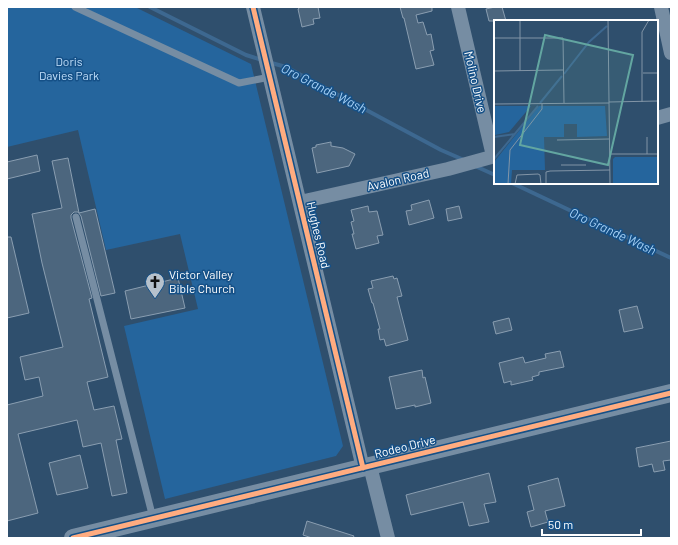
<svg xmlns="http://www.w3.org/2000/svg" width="678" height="545" font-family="Barlow,sans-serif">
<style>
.green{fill:#25659d}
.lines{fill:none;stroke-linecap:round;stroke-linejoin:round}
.stream{stroke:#3d6890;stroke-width:4}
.building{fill:#4c667e;stroke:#8a9eb1}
.service{stroke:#768da3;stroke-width:7}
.minor{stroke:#768da3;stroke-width:14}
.tertiary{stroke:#768da3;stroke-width:18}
.cycleway-casing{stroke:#155087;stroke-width:8}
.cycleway{stroke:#ffac80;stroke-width:5}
.labels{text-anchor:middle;stroke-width:3;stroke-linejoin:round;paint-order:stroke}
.park-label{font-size:12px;fill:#c1dffb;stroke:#155087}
.street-label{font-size:12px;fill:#fff;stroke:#155087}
.poi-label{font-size:12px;fill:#fff;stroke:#155087;text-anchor:start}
.water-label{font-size:13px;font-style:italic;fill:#a6d1f6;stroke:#155087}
.inset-river{fill:none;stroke:#3d6890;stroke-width:2}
.inset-road{fill:none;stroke:#8295a7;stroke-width:1}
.view{fill:#63a6a1;fill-opacity:0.15;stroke:#63a6a1;stroke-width:2}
.inset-edge{fill:none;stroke:#fff;stroke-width:2}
</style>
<rect width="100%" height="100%" fill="#2f4f6d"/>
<path class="green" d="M7 7H135L251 64 343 446 336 456 165 499 124 326 198 309 180 234 106 250 78 130 7 147Z"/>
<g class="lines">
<path class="stream" d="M150 7 246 55 262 60
M268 62 286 67 441 150 464 160
M475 166 495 175
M512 183 671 258"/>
</g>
<path class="building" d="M298 7H318L320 18 313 19 314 24 302 27 298 9H299Z
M400 7H432V11L416 15 418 23 423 22 427 35 431 34 434 50 430 51 434 65 416 69 404 18H403Z
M495 7H502L506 21H489L486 9Z
M331 142V146L343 148 355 154 349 166 317 173 312 148 316 147V145Z
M37 155 40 171 7 179V162Z
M68 158 79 213 95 209 115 293 101 296 81 216 78 212H74L71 215V218L92 298 89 299 108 377 87 382 94 410 114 406 122 439 116 440 127 493 112 496 101 443 83 447 77 420 18 434 38 513 7 521V405L43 396 39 377 25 380 20 357 63 347 42 263 32 214 62 208 52 161Z
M429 200 434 218 409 225 406 211 412 210 411 205Z
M368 206 369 212 377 211 383 235 377 236 379 243 356 249 352 234H354L351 222 354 221 351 210Z
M459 206 462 218 448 221 446 209Z
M7 237H11L29 313 7 318Z
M393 276 394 279 397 278 402 296 397 297 408 340 386 346 384 339 380 340 378 329H380L373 303H372L368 289 373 288 371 281Z
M178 278 185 308 131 319 125 291Z
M637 306 643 328 624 332 619 310Z
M509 318 512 330 496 334 493 322Z
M560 351 564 367 539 372V375L532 377 533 380 511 385V381L504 383 499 363 523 357 525 363 546 358 545 354Z
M422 370 423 378 425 377 431 403 415 407V405L396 409 389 377Z
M671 441V460L663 461 665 470 654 472 652 464 639 467 636 448Z
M80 455 88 488 57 495 49 463Z
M489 473 496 502 484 504 489 522 469 526 463 502 411 515 406 495Z
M558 478 565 506 545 511 548 522 531 527 527 512 534 510 528 486Z
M307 521 354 536 353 538H312L303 535Z"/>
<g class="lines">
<path class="service" d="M75 7 239 83 270 77
M76 217 153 518"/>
<path class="minor" d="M253 7 363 468
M458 7 493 156
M661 7 671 53
M657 118 671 114
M300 202 448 169 495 156
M370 466 388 538"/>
<path class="tertiary" d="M73 538 671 393"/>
<g class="cycleway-casing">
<path id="cycleway" d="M253 7 363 468
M73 538 671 393"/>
</g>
<use href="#cycleway" class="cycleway"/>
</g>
<defs>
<g id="church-pin" transform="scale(1)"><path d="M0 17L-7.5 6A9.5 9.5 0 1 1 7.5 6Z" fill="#b6c1cc" stroke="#155087"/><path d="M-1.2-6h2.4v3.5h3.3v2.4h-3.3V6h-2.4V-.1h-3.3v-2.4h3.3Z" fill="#111"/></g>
</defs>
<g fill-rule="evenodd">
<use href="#church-pin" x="155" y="282"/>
</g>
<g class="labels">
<g class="park-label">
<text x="69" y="66">Doris<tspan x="69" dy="14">Davies Park</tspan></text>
</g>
<g class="street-label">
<text transform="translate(475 82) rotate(77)" y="4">Molino Drive</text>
<text transform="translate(398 180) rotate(-13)" y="4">Avalon Road</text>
<text transform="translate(318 235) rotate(77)" y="4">Hughes Road</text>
<text transform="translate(405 447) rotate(-14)" y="4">Rodeo Drive</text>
</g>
<g class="poi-label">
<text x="169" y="279">Victor Valley<tspan x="169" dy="14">Bible Church</tspan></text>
</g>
<g class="water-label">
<text transform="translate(324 88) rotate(27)" y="5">Oro Grande Wash</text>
<text transform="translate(613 231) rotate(25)" y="5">Oro Grande Wash</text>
</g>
</g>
<g transform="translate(494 20)">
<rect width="164" height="164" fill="#2f4f6d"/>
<path d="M1 86H37L15 112 1 115ZM45 86H111L113 116 83 117V104H70V117H50L51 150H18L17 164H0V142ZM121 137H164V164H119V139Z" fill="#25659d"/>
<path class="inset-river" d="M70 54 95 22 113 6M46 83 68 56M0 117 21 114M0 139 44 86"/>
<path class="inset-road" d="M26 0V51M114 0 116 164M0 18H69L70 83M0 51 69 50M149 53H164M115 82 164 81M148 82V12L155 0M0 84 115 83M153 117V134M63 120 115 119M116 134H164M67 145H92M14 164 16 130 48 89V84M21 164 23 155 44 154 46 155 47 164M52 164V152L56 151 116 150"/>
<path class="view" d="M51 15 139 35 114 145 26 125Z"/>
<rect width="164" height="164" class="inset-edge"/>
</g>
<rect width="678" height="545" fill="none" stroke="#ffffff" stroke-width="16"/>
<path d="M542 529v6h99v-6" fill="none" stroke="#ffffff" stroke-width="2"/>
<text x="548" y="529" font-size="12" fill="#ffffff" stroke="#155087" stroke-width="3" paint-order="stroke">50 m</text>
</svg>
